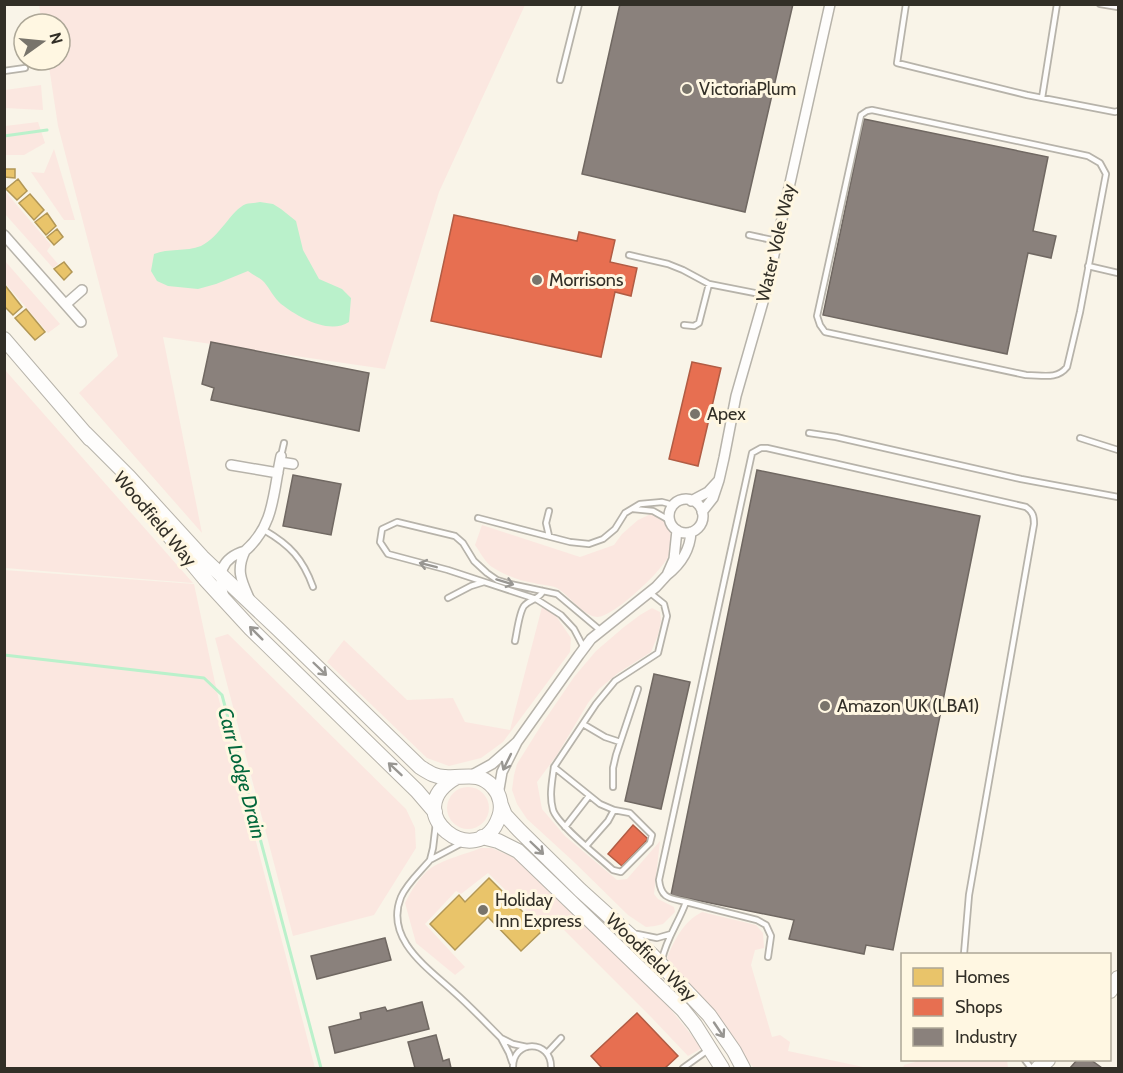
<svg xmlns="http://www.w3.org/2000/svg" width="1123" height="1073" font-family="Cabin,sans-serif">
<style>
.green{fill:#fbe7e0}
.water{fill:#baf1cb}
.homes{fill:#e9c46a;stroke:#b29756;stroke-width:1.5}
.shops{fill:#e76f51;stroke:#b15c44;stroke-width:1.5}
.industry{fill:#8a817c;stroke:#706862;stroke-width:1.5}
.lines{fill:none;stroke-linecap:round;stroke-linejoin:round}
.stream{stroke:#baf1cb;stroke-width:3}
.lane-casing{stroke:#b7b3aa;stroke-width:8}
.street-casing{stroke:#b7b3aa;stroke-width:12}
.secondary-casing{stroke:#b7b3aa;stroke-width:16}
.lane{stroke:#fefdfc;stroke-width:4.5}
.street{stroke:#fefdfc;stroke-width:9}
.secondary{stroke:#fefdfc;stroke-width:14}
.oneway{stroke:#989692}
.poi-dot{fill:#78746b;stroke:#fff7e2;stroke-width:2}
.labels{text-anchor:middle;stroke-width:6;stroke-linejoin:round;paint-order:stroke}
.poi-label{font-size:18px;fill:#322f27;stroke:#fff7e2;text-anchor:start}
.street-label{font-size:18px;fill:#322f27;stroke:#fff7e2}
.water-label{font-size:20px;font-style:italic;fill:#02673b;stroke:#fff7e2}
</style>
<rect width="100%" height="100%" fill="#f9f4e8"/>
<path class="green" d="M39 5H525L439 192 385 369 163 337 202 533 79 393 118 356 58 126 48 60H60V24H42Z
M41 85 43 110 5 108V90Z
M38 122 45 143 24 155H5V126Z
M54 149 75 220H64L31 172 44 173Z
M4 190 51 245 47 251 58 264 53 268 5 214Z
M5 261 60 324 48 333 5 283Z
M5 370 193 583 5 568Z
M653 513C657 516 664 520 667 524 671 530 672 544 671 551 668 566 613 618 597 617 583 616 569 595 557 588 551 585 541 585 534 583 520 581 504 575 492 567 485 562 480 552 475 545L482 525 580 557 614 545 622 534 638 520Z
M4 570 194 584 217 692 315 1068H5Z
M542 607 556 616 571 638 570 652 503 742 481 758 449 766 427 758 327 662 344 640 407 700 453 698 465 722 510 730Z
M652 608 660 612 661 621 658 635 651 652 618 673 599 689 588 703 557 755 537 782 542 809 565 836 617 880 627 879 660 841 654 894 658 899 674 907 675 912 663 924 655 926 646 927 628 915 574 862 527 819 517 804 512 790 514 775 517 764 542 724 574 677 596 651 624 627 640 615Z
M228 634 406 809 415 828 416 848 374 915 293 936 215 638Z
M447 808a21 21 0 1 1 42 0a21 21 0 1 1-42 0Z
M481 848H492L521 861 550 893 659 995 702 1048 688 1056 652 1018 552 918 543 927 488 873 461 894 456 891 425 924 465 967 455 975 416 943 405 903C411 891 420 876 431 868 444 859 466 854 481 848Z
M702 912 756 925 763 933 764 948 755 950 751 965 772 1037 780 1035 790 1042 788 1051 868 1068H754L736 1047 717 1015 667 958C675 939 683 922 702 912Z
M917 1060H951L968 1062 969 1060H1007L1008 1068H903L904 1065 915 1062Z"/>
<path class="water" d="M260 202 273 204 281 209 296 221 303 250 319 279 342 289 351 298 349 322C329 335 298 317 281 304 274 298 270 289 264 282 260 278 253 275 248 271L216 284 198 289 168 286 157 281 151 271 154 254C168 248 186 252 201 246 220 237 231 210 246 204 250 203 256 203 260 202Z"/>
<path class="homes" d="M4 169H15V178L4 177Z
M18 179 27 191 17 200 6 189Z
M30 194 44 210 34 220 19 203Z
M47 213 56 226 46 235 35 222Z
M57 229 63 237 54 245 47 237Z
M64 262 72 272 64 280 54 269Z
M4 284 22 307 13 315 4 306Z
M26 309 45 332 35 340 15 318Z
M489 878 542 931 521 951 488 917 455 950 430 924 459 895 465 902Z"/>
<path class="shops" d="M454 215 577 241 579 232 615 240 610 262 637 268 631 296 615 292 601 357 431 321Z
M692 362 721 368 698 466 669 459Z
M633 825 648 839 622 866 608 854Z
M637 1013 678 1056 665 1068H602L591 1056Z"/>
<path class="industry" d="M620 4H793L745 212 582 174Z
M864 119 1048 157 1033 231 1056 236 1051 258 1028 253 1007 354 823 315Z
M211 342 369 373 359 431 211 400 214 388 202 384Z
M757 470 980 516 893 950 866 945 864 954 789 939 794 920 671 895Z
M293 475 341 484 331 535 283 526Z
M654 674 690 682 661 809 625 801Z
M385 938 391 960 317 979 311 956Z
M422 1002 429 1029 335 1053 329 1027 361 1019 360 1013 385 1007 387 1011Z
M436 1035 443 1061 449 1059 451 1068H415L408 1042Z
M1077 1060H1091L1102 1068H1070Z"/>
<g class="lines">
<path class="stream" d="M4 136 47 130
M4 655 204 678 222 695 321 1068"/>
<g class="lane-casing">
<path id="lane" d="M906 4 897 63 1027 95 1115 112 1118 111
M1100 4 1118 7
M4 71 25 68
M560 80 579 4
M1042 98 1057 4
M872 110 1088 156 1100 163 1106 174 1080 312 1067 367C1057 380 1042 375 1026 375L825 332 820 325 817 316 861 115 867 111Z
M749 235 777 241
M629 255 668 264 683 270 709 284
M1088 266 1118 273
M684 325 694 326 699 323 709 284 765 295
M809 433 836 437 1021 479 1118 497
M1080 438 1118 450
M281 456 284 443
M633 509 653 511 669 520
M549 511 546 523 549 536
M478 518 570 542 589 544 603 539 615 529 625 513 640 504 662 502 673 505
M264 530C290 545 303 559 313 587
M448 598 471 586 484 582
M515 641C517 632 519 613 524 606 530 599 539 600 543 591
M584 648 574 629 561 615 536 599 448 570 388 554 380 542 382 529 397 522 455 536 463 543 474 561 487 573 497 580 510 584 557 594 601 631
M583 724 605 737 620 742
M554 767 600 804 614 810 630 813 652 835 650 843 621 872 613 870C599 857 558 825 553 810 549 796 552 782 554 767Z
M554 767 596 704 615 681 658 653 667 616 664 604 649 592
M613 787V768L616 755 638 689
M436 823 433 848 430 860 462 843
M565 827 589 796
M586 846 608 821 614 810
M430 860C420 872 407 883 401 897 384 939 428 968 454 992 470 1006 485 1022 501 1038
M686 902C670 898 661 899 659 880L752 453 761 448H767L1026 507C1033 512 1034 516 1034 524L969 895 964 954
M637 934 657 938 671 934
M662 960C666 939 679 922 686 902L757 920 766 925 771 936 768 957
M547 1053 561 1038
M1025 1060 1031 1068
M512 1062 509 1053 501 1038 513 1044 527 1047
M513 1068C512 1039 552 1039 551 1068
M683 1068 708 1050"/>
</g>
<g class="street-casing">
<path id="street" d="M4 235 81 322
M66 304 82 290
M280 462 293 464
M231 465 278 473
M719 480 724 458 736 396 765 295 830 4
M669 516a17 17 0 1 1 34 0a17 17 0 1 1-34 0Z
M691 501 708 492 719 480 713 498 702 512
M677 530 674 559 667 575C681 564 690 550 691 532
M245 551C275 525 273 492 281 456
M224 597C217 574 221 558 245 551 236 570 241 580 249 598
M517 742 579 655 591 639 656 587 667 575
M472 775 492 764 517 742 502 772 498 795"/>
</g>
<g class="secondary-casing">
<path id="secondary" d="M4 339 90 439
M85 433 129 477 202 557 278 629 420 767C428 772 435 777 445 777 463 779 478 770 493 787 500 794 503 807 499 817 479 875 394 812 457 777
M151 514 205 579 251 629 417 791 435 812
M501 805 505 815 519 830 580 890 653 956 709 1015 734 1051 743 1068
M482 837 498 841 518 851 683 1010 695 1025 722 1068
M1110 991 1118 978
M1038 1068 1048 1060"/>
</g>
<use href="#lane" class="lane"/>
<use href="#street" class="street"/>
<use href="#secondary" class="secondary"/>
</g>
<defs><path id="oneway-shaft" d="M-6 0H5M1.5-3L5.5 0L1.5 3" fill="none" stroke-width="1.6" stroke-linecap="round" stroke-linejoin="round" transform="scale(1.5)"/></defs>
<g class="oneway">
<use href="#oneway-shaft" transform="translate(428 565) rotate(-166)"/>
<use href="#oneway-shaft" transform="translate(505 582) rotate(17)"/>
<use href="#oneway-shaft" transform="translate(256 633) rotate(-135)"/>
<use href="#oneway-shaft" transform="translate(320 669) rotate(44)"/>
<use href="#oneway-shaft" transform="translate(507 762) rotate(116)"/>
<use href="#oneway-shaft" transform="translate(395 769) rotate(-137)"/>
<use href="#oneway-shaft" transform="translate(537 848) rotate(44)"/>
<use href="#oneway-shaft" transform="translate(719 1030) rotate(56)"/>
</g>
<g class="poi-dot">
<circle cx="687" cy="89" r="6"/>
<circle cx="537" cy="280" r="6"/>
<circle cx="695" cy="414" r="6"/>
<circle cx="825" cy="706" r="6"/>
<circle cx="483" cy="910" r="6"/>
</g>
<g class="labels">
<g class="poi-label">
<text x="699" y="95">VictoriaPlum</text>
<text x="549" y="286">Morrisons</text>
<text x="707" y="420">Apex</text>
<text x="837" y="712">Amazon UK (LBA1)</text>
<text x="495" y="906">Holiday<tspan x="495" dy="21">Inn Express</tspan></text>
</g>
<g class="street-label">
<text transform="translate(776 243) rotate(-77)" y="6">Water Vole Way</text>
<text transform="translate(155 519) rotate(50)" y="6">Woodfield Way</text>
<text transform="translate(651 957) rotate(44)" y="6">Woodfield Way</text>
</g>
<g class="water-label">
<text transform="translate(242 773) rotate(75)" y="7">Carr Lodge Drain</text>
</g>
</g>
<rect width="1123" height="1073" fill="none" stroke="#322f27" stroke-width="12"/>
<rect x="901" y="953" width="210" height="108" fill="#fff7e2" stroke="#ada797" stroke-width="1.5"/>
<rect x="913" y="968" width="30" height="18" fill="#e9c46a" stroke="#ada797" stroke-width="1.5"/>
<text x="955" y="983" font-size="18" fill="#322f27">Homes</text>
<rect x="913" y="998" width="30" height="18" fill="#e76f51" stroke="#ada797" stroke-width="1.5"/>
<text x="955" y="1013" font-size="18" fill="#322f27">Shops</text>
<rect x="913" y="1028" width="30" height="18" fill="#8a817c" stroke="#ada797" stroke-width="1.5"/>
<text x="955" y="1043" font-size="18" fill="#322f27">Industry</text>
<g transform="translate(42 42) rotate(75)"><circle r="28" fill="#fff7e2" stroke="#ada797" stroke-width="1.5"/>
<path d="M0-4.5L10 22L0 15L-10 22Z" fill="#78746b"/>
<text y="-9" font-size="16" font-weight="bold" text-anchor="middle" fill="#322f27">N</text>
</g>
</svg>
